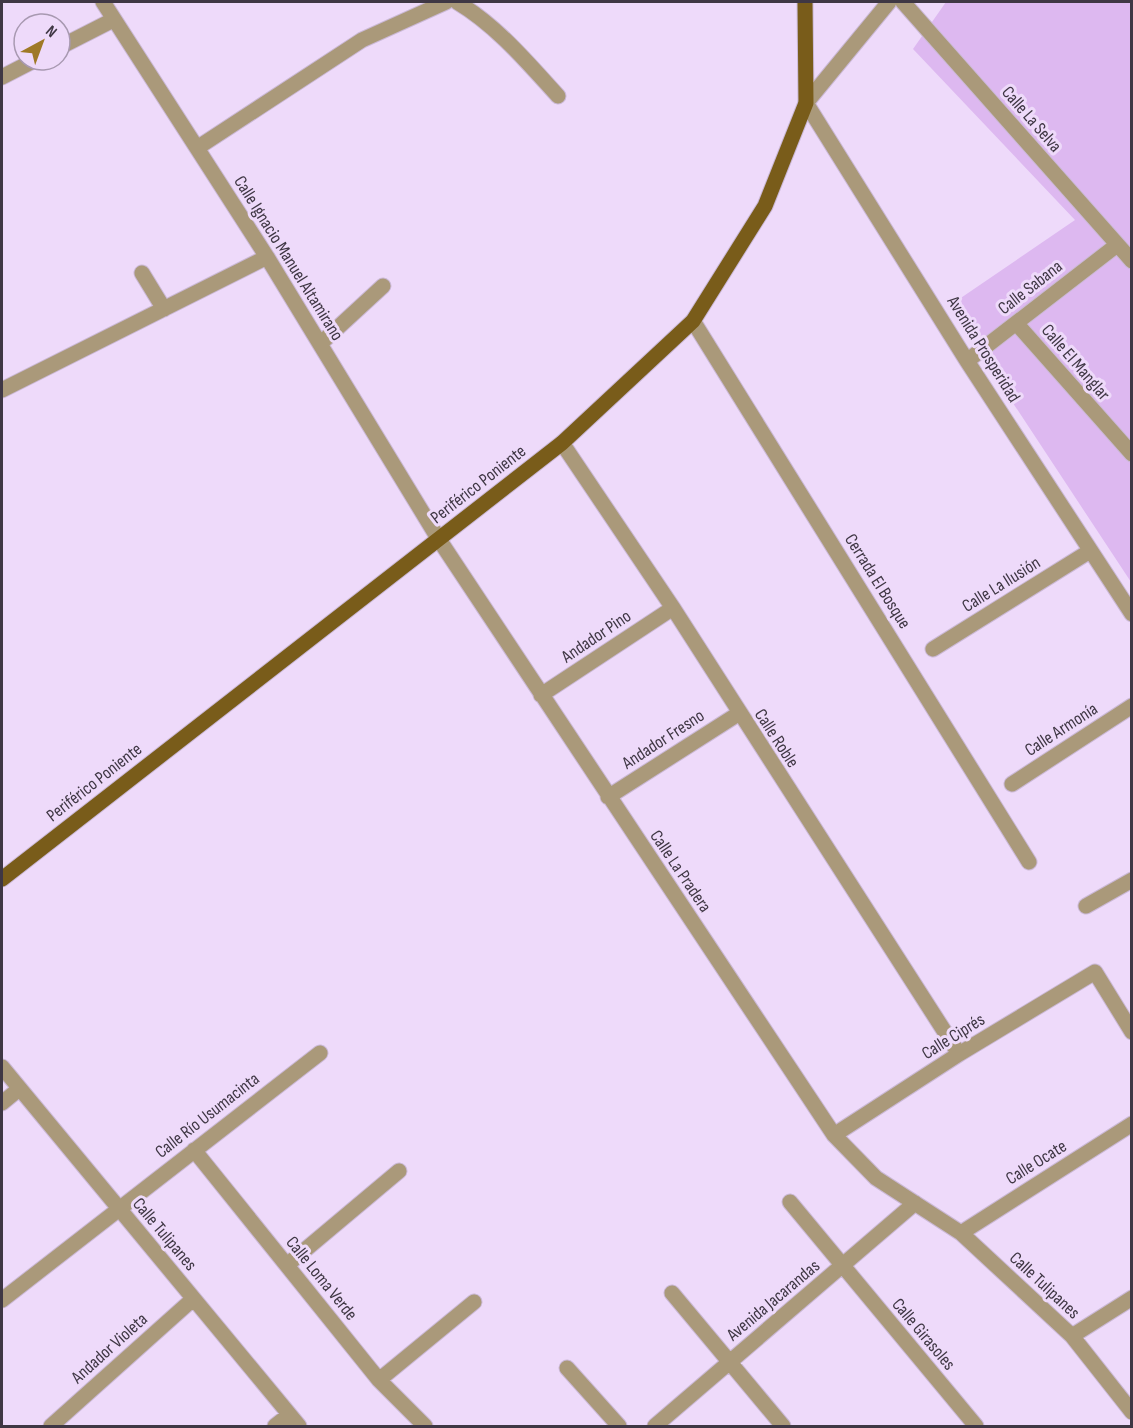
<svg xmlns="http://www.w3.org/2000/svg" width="1133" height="1428" font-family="'Sofia Sans Condensed',sans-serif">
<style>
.green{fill:#ddb8f0}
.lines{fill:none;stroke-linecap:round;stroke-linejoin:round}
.street-casing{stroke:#cbb9d6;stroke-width:17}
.primary-casing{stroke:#cbb9d6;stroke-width:17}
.street{stroke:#aa997a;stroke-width:15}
.primary{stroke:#795c1a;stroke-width:15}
.labels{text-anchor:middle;stroke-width:6;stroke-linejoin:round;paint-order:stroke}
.street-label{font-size:18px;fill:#3f3744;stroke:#eedafa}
</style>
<rect width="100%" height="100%" fill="#eedafa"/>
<path class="green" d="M946 2H1131V582L949 306 1075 220 913 49Z"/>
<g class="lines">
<g class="street-casing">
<path id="street" d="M103 2 267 257 438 538 834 1135 876 1178 961 1233 1072 1336 1132 1412
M457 2C497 26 527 62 558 96
M889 2 806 103 967 361 1132 614
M903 2 1132 261
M60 47 113 20
M2 77 35 60
M197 148 362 40 446 2
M142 273 164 309
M693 321 1029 862
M1016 323 1132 454
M320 344 383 286
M967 361 1117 245
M2 390 267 257
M562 443 673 608 959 1054
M933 649 1090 551
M541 695 673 608
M1012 784 1132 706
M608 797 738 714
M1086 906 1132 880
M2 1067 299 1426
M2 1103 19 1089
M834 1135 959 1054 1095 972 1132 1032
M194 1150 379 1380 425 1426
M790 1202 976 1426
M961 1233 1132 1124
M287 1265 399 1171
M672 1293 783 1426
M2 1300 320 1053
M1072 1336 1132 1298
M567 1368 619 1426
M379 1380 474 1302
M51 1426 193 1299
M275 1426 289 1415
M655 1426 915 1203"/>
</g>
<g class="primary-casing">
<path id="primary" d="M2 879 562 443 693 321 765 206 806 103 805 2"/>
</g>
<use href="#street" class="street"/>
<use href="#primary" class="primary"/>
</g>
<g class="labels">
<g class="street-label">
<text transform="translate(1032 119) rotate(49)" y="6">Calle La Selva</text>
<text transform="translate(289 258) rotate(58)" y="6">Calle Ignacio Manuel Altamirano</text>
<text transform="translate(1030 287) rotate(-38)" y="6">Calle Sabana</text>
<text transform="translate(984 349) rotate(58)" y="6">Avenida Prosperidad</text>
<text transform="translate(1076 362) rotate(49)" y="6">Calle El Manglar</text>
<text transform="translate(478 484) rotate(-38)" y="6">Periférico Poniente</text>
<text transform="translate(878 581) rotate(58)" y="6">Cerrada El Bosque</text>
<text transform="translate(1001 584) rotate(-32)" y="6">Calle La Ilusión</text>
<text transform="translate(596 636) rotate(-34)" y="6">Andador Pino</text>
<text transform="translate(1061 729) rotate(-33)" y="6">Calle Armonía</text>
<text transform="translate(777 738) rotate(57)" y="6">Calle Roble</text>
<text transform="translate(663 739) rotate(-33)" y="6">Andador Fresno</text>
<text transform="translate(94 782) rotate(-38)" y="6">Periférico Poniente</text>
<text transform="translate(681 871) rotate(56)" y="6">Calle La Pradera</text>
<text transform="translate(953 1036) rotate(-32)" y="6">Calle Ciprés</text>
<text transform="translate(207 1115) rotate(-38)" y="6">Calle Río Usumacinta</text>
<text transform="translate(1036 1162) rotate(-32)" y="6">Calle Ocate</text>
<text transform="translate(165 1234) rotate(50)" y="6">Calle Tulipanes</text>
<text transform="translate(322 1278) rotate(51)" y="6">Calle Loma Verde</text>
<text transform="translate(1045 1285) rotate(43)" y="6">Calle Tulipanes</text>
<text transform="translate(773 1300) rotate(-40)" y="6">Avenida Jacarandas</text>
<text transform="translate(924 1334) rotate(50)" y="6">Calle Girasoles</text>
<text transform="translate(109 1348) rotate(-42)" y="6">Andador Violeta</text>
</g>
</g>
<rect width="1133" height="1428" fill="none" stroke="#3f3744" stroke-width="6"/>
<g transform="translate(42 42) rotate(41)"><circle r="28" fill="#eedafa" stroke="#a899b1" stroke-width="1.5"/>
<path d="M0-4.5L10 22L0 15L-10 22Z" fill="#9f7926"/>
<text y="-9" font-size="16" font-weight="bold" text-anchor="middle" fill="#3f3744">N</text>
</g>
</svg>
